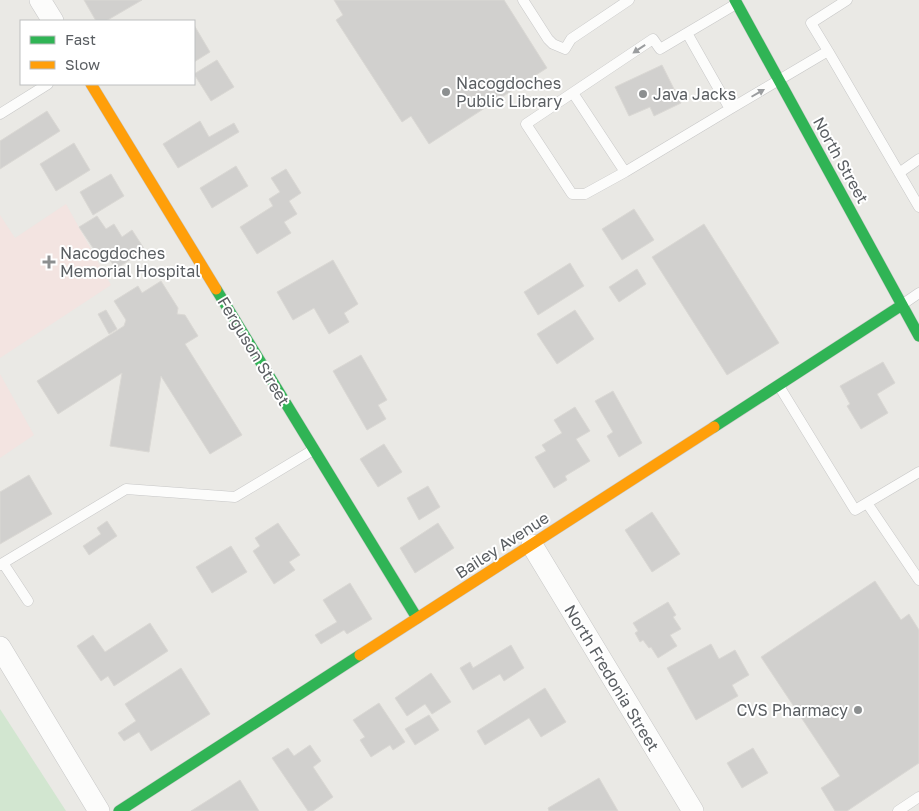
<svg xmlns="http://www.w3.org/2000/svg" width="919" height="811" font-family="'Golos Text',sans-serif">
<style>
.medical{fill:#f3e4e1}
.green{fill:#d2e6d0}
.building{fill:#d1d0ce;stroke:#dad8d4}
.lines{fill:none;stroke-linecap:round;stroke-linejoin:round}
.lane-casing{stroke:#c7c7c7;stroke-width:11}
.street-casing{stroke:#c7c7c7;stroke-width:22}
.fast-casing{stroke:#c6c6c5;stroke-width:12}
.slow-casing{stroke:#c6c6c5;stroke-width:12}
.lane{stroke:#fcfcfb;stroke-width:10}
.street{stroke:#fcfcfb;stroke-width:21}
.fast{stroke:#30b455;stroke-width:11}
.slow{stroke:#ff9f0a;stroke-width:11}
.oneway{fill:#9b9d9f}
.poi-dot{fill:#8c8f90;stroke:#fff;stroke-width:2}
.labels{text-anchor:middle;stroke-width:4;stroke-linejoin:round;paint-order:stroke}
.poi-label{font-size:16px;fill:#5a5e62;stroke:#fff;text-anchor:start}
.street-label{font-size:16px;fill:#5a5e62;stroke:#fff}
</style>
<rect width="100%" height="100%" fill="#eae9e5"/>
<path class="medical" d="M66 204 111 285 0 358V215L15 238Z
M0 374 34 435 0 458Z"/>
<path class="green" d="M0 709 66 811H0Z"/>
<path class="building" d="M84 0H142L106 21H96Z
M334 0H504L547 68 429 144 411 116 402 122 336 20 343 15Z
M194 25 210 52 194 62Z
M217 60 234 87 211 101 194 74Z
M662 65 681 103 654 116 650 107 629 116 615 87Z
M47 111 60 131 0 169V141Z
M200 121 209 137 234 123 239 132 178 168 163 144Z
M74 143 90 170 56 191 40 164Z
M236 166 248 186 212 208 200 188Z
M286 169 301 193 289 201 297 214 284 222 291 233 257 254 240 227 273 206 269 199 280 192 271 178Z
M111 174 124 196 93 215 80 192Z
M634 209 654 240 622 260 602 229Z
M97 216 106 229 114 224 122 237 132 230 145 250 116 269 105 253 99 257 79 227Z
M704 224 779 343 727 375 652 257Z
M333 260 358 304 344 313 349 322 329 334 314 308 293 320 277 292Z
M570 263 584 286 538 315 524 292Z
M637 269 646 284 619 302 609 287Z
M161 281 178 308 177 314 185 315 198 336 185 344 242 435 210 454 161 376 149 452 110 446 122 373 58 414 37 381 124 326 126 320 114 301 138 286 142 293Z
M106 310 117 329 109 334 98 314Z
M575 310 594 339 557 364 537 334Z
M361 355 387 400 378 405 386 419 367 430 333 371Z
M883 362 895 383 877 394 888 413 861 429 847 406 850 404 840 386Z
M613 391 642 443 619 457 607 436 613 432 595 401Z
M575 407 590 431 576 439 590 461 565 476 567 480 554 488 535 457 546 451 542 445 562 433 554 420Z
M384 444 402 472 378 487 360 459Z
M29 475 52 514 0 544V492Z
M428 486 440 507 419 520 407 498Z
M652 512 680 554 652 572 625 530Z
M107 521 117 536 89 555 83 546 101 534 97 528Z
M278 523 300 555 289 562 295 570 274 584 253 551 260 546 255 538Z
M438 523 454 548 415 573 400 548Z
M231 546 247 572 212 593 196 567Z
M875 581 901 620 909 614 919 630V763L847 811H835L821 788 840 776 761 657Z
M350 583 372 619 347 634 344 630 321 644 315 635 337 622 323 600Z
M668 602 676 615 673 617 681 629 670 635 677 646 658 658 651 647 649 648 643 640 640 642 635 633 638 631 633 623Z
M150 623 168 651 114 686 108 676 101 681 77 646 93 635 105 652Z
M711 644 719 659 735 650 749 675 732 685 738 696 696 720 667 668Z
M511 645 524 668 504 681 500 674 473 690 460 668 470 662 473 668Z
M181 668 210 714 151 751 139 732 124 741 118 733 136 721 125 704Z
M431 673 451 702 432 714 425 704 407 716 395 698Z
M545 688 566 722 541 737 529 718 485 745 477 731Z
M379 703 405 742 393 750 390 745 371 757 360 740 365 737 353 720Z
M429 715 439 730 415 745 405 729Z
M310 745 321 761 313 767 333 797 313 811H308L272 758 288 748 294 756Z
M753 748 768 773 742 788 727 763Z
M599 778 618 811H549L548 808Z
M240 780 259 811H191Z"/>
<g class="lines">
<g class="lane-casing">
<path id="lane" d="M523 0 548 39 553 44 565 49 571 39 629 0
M687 33 730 109 828 51 919 207
M828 51 811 23 847 0
M573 93 625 172 730 109
M0 114 48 84
M625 172 585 194H572L526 124 653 39 660 49 736 4
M899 173 919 159
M903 304 919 293
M779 386 855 510 919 472
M867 503 919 580
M3 563 126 489 235 497 313 450
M0 565 3 563 28 601
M898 811 919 797"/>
</g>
<g class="street-casing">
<path id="street" d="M40 0 53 21
M532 545 693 811
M0 647 99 811"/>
</g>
<g class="fast-casing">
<path id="fast" d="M735 0 919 336
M216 289 417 618
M714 427 902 305
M119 811 360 655"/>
</g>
<g class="slow-casing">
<path id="slow" d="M91 84 216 289
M360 655 714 427"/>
</g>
<use href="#lane" class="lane"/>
<use href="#street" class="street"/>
<use href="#fast" class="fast"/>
<use href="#slow" class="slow"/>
</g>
<defs><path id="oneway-solid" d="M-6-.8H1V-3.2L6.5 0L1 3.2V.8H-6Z" transform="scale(1.25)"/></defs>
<g class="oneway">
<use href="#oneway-solid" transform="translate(639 49) rotate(146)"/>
<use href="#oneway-solid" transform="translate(758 93) rotate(-30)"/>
</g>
<g class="poi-dot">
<circle cx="446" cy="92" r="5"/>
<circle cx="643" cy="94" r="5"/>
<path d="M46.5 254.5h5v5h5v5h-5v5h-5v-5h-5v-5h5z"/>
<circle cx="858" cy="710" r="5"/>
</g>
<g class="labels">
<g class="poi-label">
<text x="456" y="89">Nacogdoches<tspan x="456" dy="18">Public Library</tspan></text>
<text x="653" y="100">Java Jacks</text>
<text x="60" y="259">Nacogdoches<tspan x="60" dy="18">Memorial Hospital</tspan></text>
<text x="848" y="716" text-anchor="end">CVS Pharmacy</text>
</g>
<g class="street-label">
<text transform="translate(841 160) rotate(61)" y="6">North Street</text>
<text transform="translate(254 351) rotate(59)" y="6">Ferguson Street</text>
<text transform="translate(502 545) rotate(-33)" y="6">Bailey Avenue</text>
<text transform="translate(612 678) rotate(59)" y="6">North Fredonia Street</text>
</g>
</g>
<rect x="20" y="20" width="175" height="65" fill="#ffffff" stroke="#bdbfc0"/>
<rect x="30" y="36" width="25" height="8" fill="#30b455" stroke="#bdbfc0"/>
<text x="65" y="45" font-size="15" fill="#5a5e62">Fast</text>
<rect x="30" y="61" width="25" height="8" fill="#ff9f0a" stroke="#bdbfc0"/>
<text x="65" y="70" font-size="15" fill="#5a5e62">Slow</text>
</svg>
